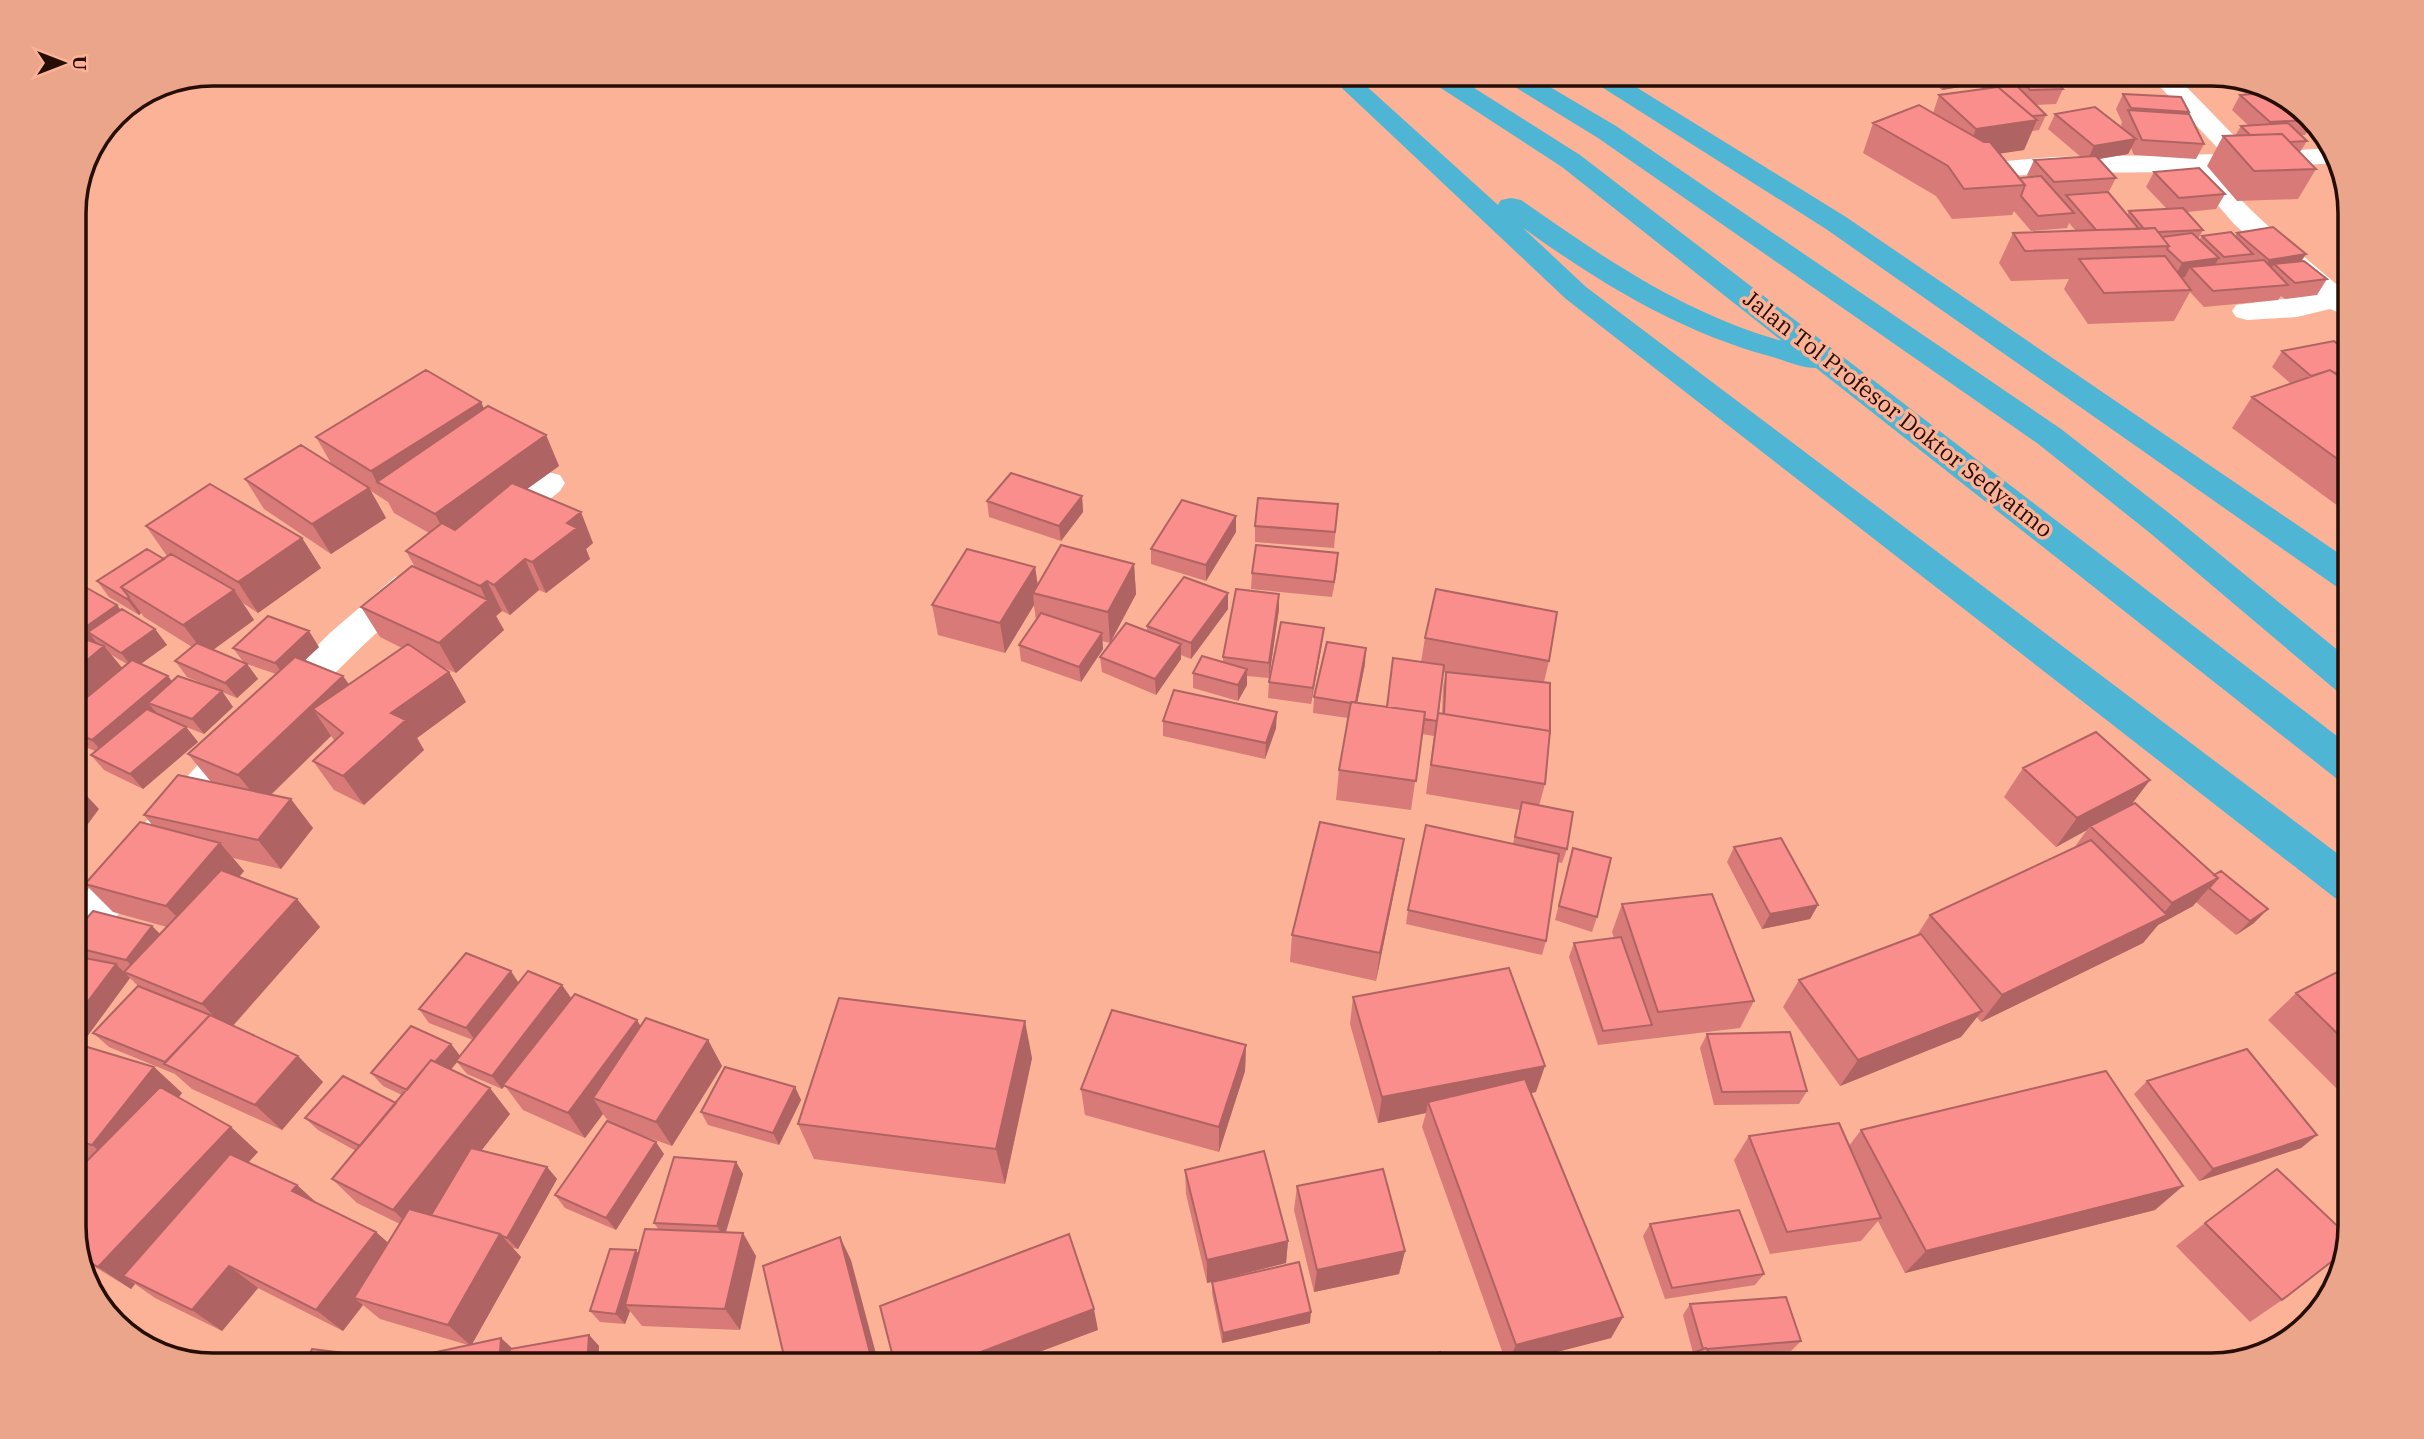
<svg xmlns="http://www.w3.org/2000/svg" width="2424" height="1439" font-family="'IBM Plex Serif',serif">
<style>
.lines{fill:none;stroke-linecap:round;stroke-linejoin:round}
.street{fill:#fff;fill-rule:evenodd}
.highway{fill:#4fb5d5;fill-rule:evenodd}
.wall{fill:#d77a78;fill-rule:evenodd}
.shaded-wall{fill:#af6362}
.building{fill:#fa8e8c;stroke:#af6362;stroke-width:2}
.labels{text-anchor:middle;stroke-width:7;stroke-linejoin:round;paint-order:stroke}
.street-label{font-size:23px;fill:#270e04;stroke:#fbb296}
.rim{fill:none;stroke:#270e04;stroke-width:3.5}
</style>
<rect width="100%" height="100%" fill="#fbb296"/>
<g class="lines">
<path class="street" d="M2148 74H2174L2251 153 2332 148 2337 163 2216 171C2251 216 2298 251 2341 288L2350 286V317L2330 309 2297 317 2247 320 2236 317 2232 311 2236 305 2313 295 2234 224 2189 172 2052 173 1995 177 1985 175 1982 169 1985 163 2052 157 2223 154Z
M548 472 560 475 565 483 560 491C538 508 510 541 481 532L476 524 481 516 536 475Z
M408 573 421 577 426 586 421 595C376 630 337 671 297 712 223 789 151 867 89 954L74 959V908L107 865 214 747 331 632 395 577Z"/>
<path class="highway" d="M1327 74H1353L1498 205 1501 200 1511 198 1521 200C1602 257 1685 314 1782 341L1562 167 1427 79 1424 74H1452L1580 155 2350 746V783L2336 778 1816 368C1801 368 1784 360 1769 356 1678 331 1598 282 1522 227L1586 287 2350 863V903L2335 898 1566 299Z
M1499 74H1528L1616 126 2061 429 2174 517 2350 660V695L2337 691 2150 533 2037 443 1598 138 1502 79Z
M1586 74H1615L1846 217 2350 561V590L2337 587 1826 229 1589 79Z"/>
</g>
<path class="wall" d="M1921 74H2042L2063 89 2056 104 2035 105 2046 115 2039 130 2032 131 2024 150 2000 153 2019 178 2029 177 2027 175 2034 160 2081 157 2048 129 2055 114 2122 128 2121 125 2122 122 2116 109 2123 94 2189 112 2188 114 2204 144 2196 159 2134 155 2131 148 2128 154 2099 159 2116 178 2108 193 2127 215 2129 211 2167 209 2146 187 2154 172 2225 194 2216 209 2187 212 2203 230 2198 239 2199 240 2202 236H2235L2237 233 2301 261 2327 279 2317 295 2285 299 2281 296 2278 300 2204 307 2190 292 2174 321 2088 324 2064 289 2069 279 2011 281 1999 263 2013 233 2076 231 2069 223 2067 228 2031 231 2014 211 2012 215 1952 219 1936 196 1863 153 1873 123 1933 113 1939 95 1981 89 1983 84 1987 83 1977 74 1973 85 1942 90Z
M2084 74H2161L2157 83 2092 84Z
M2181 74H2211L2227 78 2224 82 2191 83Z
M2232 79 2281 92 2319 128 2309 129 2305 135H2301L2307 141 2300 152 2316 169 2298 199 2237 201 2207 166 2223 136H2235L2241 126H2249L2232 110 2240 95H2247L2230 82Z
M2282 351 2350 355V505L2342 509 2232 428 2252 397 2291 384 2272 367Z
M481 402 484 409 546 435 559 466 527 489 593 543 586 549 590 559 546 593 539 590 510 615 502 611 496 616 504 630 456 673 438 665 449 672 466 702 417 738 424 750 364 805 334 790 313 761 335 741 331 736 271 795 313 828 281 869 233 858 244 871 239 877 297 899 320 927 233 1026 298 1056 323 1082 282 1130 192 1089 175 1074 109 1047 93 1033 138 986 130 978 81 1045 154 1067 182 1093 178 1098 258 1152 248 1162 297 1185 317 1203 388 1243 400 1224 357 1203 332 1179 356 1151 318 1130 305 1118 396 1103 402 1095 383 1086 371 1073 451 1044 460 1056 473 1040 429 1023 419 1009 519 982 562 985 571 998 641 1026 708 1040 722 1066 672 1146 633 1132 664 1154 616 1230 565 1208 555 1195 609 1122 603 1114 585 1138 523 1110 505 1086 502 1089 467 1074 457 1062 451 1070 510 1114 481 1150 547 1167 557 1179 518 1249 513 1248 521 1257 472 1344 513 1349 589 1335 599 1346 598 1365 390 1366 468 1345 380 1319 363 1305 343 1331 258 1288 222 1331 155 1298 135 1284 131 1289 82 1259 74 1235 88 1159 74 1154V956L78 957 74 953V933L152 926 160 934 167 927 113 912 85 884 153 826 144 815 212 783 188 754 276 674 247 664 258 679 237 698 222 692 233 707 204 734 186 727 198 742 143 789 104 770 91 755 95 751 74 742V597L121 610 155 629 167 645 140 664 172 681 214 688 187 677 175 661 192 647 144 617 141 613 139 615 109 597 97 581 164 559 167 556 146 526 302 538 321 568 258 613 243 603 254 620 213 650 244 663 233 648 319 647 305 660 343 676 349 684 402 648 380 637 361 607 415 567 406 551 429 533 394 513 388 502 371 491 386 518 331 554 264 509 245 479 332 465 316 437ZM110 654 127 664 122 668Z
M1082 496 1083 512 1061 541 989 517 987 501Z
M1338 504 1334 548 1255 542V526Z
M1236 516V532L1206 581 1151 564V549Z
M1338 553 1332 597 1251 589 1252 573Z
M1134 564 1136 594 1110 643 1102 641 1103 649 1081 682 1021 661 1019 645 1036 621 1034 605 1005 653 938 635 932 605 1035 567 1038 585Z
M1228 593V609L1191 659 1181 655V659L1156 695 1102 672 1100 657 1147 631V626Z
M1279 609 1269 678 1247 676V685L1238 701 1193 688V673L1223 662V657Z
M1324 628 1322 643 1311 704 1268 698 1269 682Z
M1425 638 1549 661 1544 682 1550 734 1545 784 1539 806 1567 849 1562 863 1558 862 1546 941 1542 955 1406 924 1408 910 1513 844 1520 810 1426 794 1434 736 1422 734 1411 810 1336 800 1339 770 1348 718 1313 713 1314 697 1365 664 1357 703 1387 707 1421 662ZM1443 672 1446 673 1443 687 1442 714 1439 713Z
M1163 721 1276 728 1265 759 1163 736Z
M2023 768 2150 780 2130 806 2254 923 2236 935 2196 902 2193 906 2158 925 2143 943 1981 1022 1977 1017 1961 1037 1840 1086 1783 1007 1799 980 1917 935 1930 915 2074 848 2087 830 2056 847 2004 797Z
M1734 847 1818 905 1810 919 1762 929 1727 862Z
M1573 848 1597 917 1592 932 1555 920Z
M1399 868 1376 981 1290 962 1292 935Z
M1622 904 1754 1001 1740 1028 1598 1045 1569 957 1574 943 1614 938 1612 932Z
M2350 968V1102L2268 1020 2296 993Z
M1353 997 1536 1092 1531 1093 1623 1317 1611 1338 1507 1365 1422 1127 1426 1113 1378 1123 1350 1024Z
M1707 1034 1807 1091 1799 1104 1714 1105 1700 1048Z
M1246 1045 1245 1071 1219 1152 1085 1115 1081 1089Z
M1032 1058 1005 1184 814 1159 798 1124Z
M2147 1081 2317 1135 2301 1148 2199 1181 2134 1094Z
M795 1087 801 1100 779 1145 708 1125 701 1112Z
M1861 1130 2155 1210 1905 1273 1878 1221 1861 1241 1770 1254 1734 1160 1749 1136 1849 1146Z
M736 1162 743 1174 726 1232 756 1256 740 1330 642 1326 630 1311 625 1324 600 1322 590 1311 636 1250 638 1254 659 1230 654 1223Z
M1185 1170 1288 1241 1286 1263 1207 1283 1186 1194Z
M1297 1186 1405 1251 1399 1274 1314 1292 1294 1210Z
M2205 1223 2282 1300 2250 1322 2176 1246Z
M1650 1224 1764 1274 1755 1285 1665 1299 1643 1236Z
M1212 1282 1310 1323 1222 1343 1212 1293Z
M1690 1304 1801 1341 1791 1351 1712 1358 1693 1353 1683 1315Z"/>
<path class="shaded-wall" d="M1959 74H1977L1973 85 1942 90 1947 75Z
M2270 90 2281 92 2261 105Z
M2037 120 2024 150 1964 159 1976 129Z
M2136 139 2128 154 2087 161 2094 146Z
M2306 254 2296 270 2274 264 2268 274 2260 275 2269 260Z
M2219 258 2210 273 2190 267 2185 277 2174 279 2182 263Z
M2350 370V384L2313 378Z
M481 402 495 433 377 482 387 502 371 471Z
M546 435 559 466 451 544 435 514Z
M369 488 386 518 331 554 312 524Z
M1082 496 1083 512 1061 541 1059 526Z
M2350 497V505L2342 509Z
M581 512 593 543 586 549 590 559 546 593 532 562 567 523Z
M1236 516V532L1206 581V565Z
M302 538 321 568 258 613 238 582Z
M1338 553 1337 569 1332 597 1334 582Z
M525 559 539 590 510 615 494 585Z
M1134 564 1136 594 1110 643 1108 612Z
M1035 567 1039 595 1033 593 1034 605 1005 653 1000 623Z
M487 581 502 611 496 616 504 630 456 673 439 643 487 601 480 586Z
M234 590 254 620 206 655 183 625Z
M1228 593V609L1191 659V643Z
M1279 594V609L1269 678V663Z
M129 597 141 613 139 615 127 599Z
M117 605 129 621 88 632 97 643 74 635Z
M1324 628 1322 643 1311 704 1313 688Z
M155 629 167 645 134 669 121 653Z
M309 631 319 647 286 678 275 663Z
M1102 633 1103 649 1081 682 1079 667Z
M1181 644V659L1156 695 1155 679Z
M104 646 129 676 74 723V671Z
M1366 648 1365 664 1354 719 1355 704Z
M247 664 258 679 237 698 225 683Z
M1247 669V685L1238 701V685Z
M449 672 466 702 417 738 424 750 364 805 343 776 391 713Z
M168 676 180 692 148 703 156 712 105 756 92 740Z
M343 676 363 706 313 709 331 736 261 804 238 775Z
M222 691 233 707 204 734 192 719Z
M1277 712 1276 728 1265 759 1266 743Z
M186 727 198 742 143 789 130 774Z
M2150 780 2128 809 2090 826 2087 830 2056 847 2077 818Z
M74 782 99 809 74 843Z
M291 799 313 828 281 869 258 840Z
M1404 839 1399 868 1376 981 1380 953Z
M220 843 244 871 193 933 166 906Z
M2218 878 2193 906 2158 925 2143 943 1981 1022 2002 995 2158 920 2172 903Z
M297 899 320 927 228 1031 202 1004Z
M1818 905 1810 919 1762 929 1770 914Z
M2268 909 2254 923 2236 935 2250 921Z
M152 926 166 940 140 974 126 960Z
M116 964 130 978 75 1053 74 1052V1020Z
M511 971 520 985 476 1041 466 1028Z
M562 985 571 998 502 1089 492 1076Z
M1982 1011 1961 1037 1840 1086 1858 1060Z
M637 1020 653 1047 593 1098 603 1114 585 1138 568 1113Z
M1025 1021 1032 1058 1005 1184 996 1149Z
M708 1040 722 1066 672 1146 656 1122Z
M451 1044 461 1057 422 1105 411 1092Z
M1246 1045 1245 1071 1219 1152V1127Z
M298 1056 323 1082 282 1130 255 1105Z
M1545 1066 1536 1092 1432 1112 1428 1102 1426 1113 1378 1123 1382 1097Z
M154 1067 182 1093 123 1170 92 1145Z
M795 1087 801 1100 779 1145 773 1133Z
M490 1088 510 1114 417 1233 393 1210Z
M231 1127 258 1152 137 1283 123 1276 135 1284 131 1289 98 1267Z
M2317 1135 2301 1148 2199 1181 2213 1169Z
M656 1142 664 1154 616 1230 606 1218Z
M736 1162 743 1174 724 1238 717 1226Z
M547 1167 557 1179 518 1249 507 1238Z
M297 1185 323 1209 292 1191Z
M2183 1186 2155 1210 1905 1273 1926 1251Z
M376 1232 401 1254 354 1298 363 1305 343 1331 316 1310Z
M743 1233 756 1256 740 1330 725 1309Z
M500 1234 521 1257 471 1346 448 1325Z
M840 1237 851 1260 879 1365H841Z
M1288 1241 1286 1263 1207 1283V1260Z
M636 1250 644 1262 625 1305 630 1311 625 1324 616 1314Z
M1405 1251 1399 1274 1314 1292 1317 1270Z
M229 1266 258 1288 222 1331 192 1310Z
M1094 1309 1098 1330 1005 1365H982L978 1353Z
M1311 1312 1310 1323 1222 1343 1223 1333Z
M1623 1317 1611 1338 1507 1365 1516 1345Z
M589 1335 599 1346 598 1365 587 1366Z
M501 1338 513 1349 511 1366H499Z
M361 1355 375 1365V1366H357Z
M257 1358 269 1366H254Z"/>
<path class="building" d="M2051 74 2063 89 2030 90 2019 75Z
M2012 81 2046 115 2032 116 1998 87 1988 88 1983 84Z
M1998 87 2037 120 1976 129 1939 95Z
M2281 92 2310 120 2270 122 2240 95Z
M2123 94 2181 97 2189 112 2131 108Z
M1919 105 1984 142H1990L2025 185 1964 189 1948 166 1873 123Z
M2095 107 2136 139 2094 146 2055 114Z
M2128 110 2189 114 2204 144 2142 140Z
M2288 123 2307 141 2290 142 2282 134 2250 135 2241 126Z
M2282 134 2316 169 2254 171 2223 136Z
M2096 156 2116 178 2054 182 2034 160Z
M2199 168 2225 194 2179 198 2154 172Z
M2041 176 2074 213 2038 216 2021 196 2025 185 2019 178Z
M2108 192 2139 229 2096 230 2066 195Z
M2183 208 2203 230 2158 232 2155 228 2144 229 2129 211Z
M2273 227 2306 254 2269 260 2237 233Z
M2155 228 2169 246 2025 251 2013 233Z
M2231 232 2253 254 2224 257 2202 236Z
M2192 233 2219 258 2182 263 2167 249 2169 246 2162 237Z
M2165 256 2191 290 2104 293 2079 259Z
M2264 260 2288 285 2213 291 2190 267Z
M2304 261 2327 279 2295 283 2274 264Z
M2334 341 2350 355V370L2335 373 2330 370 2311 376 2282 351Z
M426 370 481 402 371 471 316 437Z
M2330 370 2350 384V468L2252 397Z
M488 406 546 435 435 514 377 482Z
M301 445 369 488 312 524 245 479Z
M1011 473 1082 496 1059 526 987 501Z
M512 483 581 512 567 523 577 528 532 562 525 559 494 585 487 581 480 586 406 551 442 523 455 530Z
M210 484 302 538 238 582 146 526Z
M1258 498 1338 504 1335 532 1255 526Z
M1182 500 1236 516 1206 565 1151 549Z
M1061 545 1134 564 1108 612 1033 593Z
M1256 545 1338 553 1334 582 1252 573Z
M147 549 164 559 121 587 129 597 127 599 97 581Z
M967 549 1035 567 1000 623 932 605Z
M171 554 234 590 183 625 121 587Z
M412 566 488 600 439 643 361 607Z
M1184 577 1228 593 1191 643 1147 626Z
M87 588 117 605 74 635V597Z
M1236 589 1279 594 1269 663 1223 657Z
M1436 589 1557 612 1549 661 1425 638Z
M122 609 155 629 121 653 88 632Z
M1041 613 1102 633 1079 667 1019 645Z
M268 616 309 631 275 663 233 648Z
M1281 622 1324 628 1313 688 1269 682Z
M1126 623 1181 644 1155 679 1100 657Z
M74 635 104 646 74 671Z
M1327 642 1366 648 1356 702H1351V703L1314 697Z
M197 643 247 664 225 683 175 661Z
M408 644 449 672 391 713 406 720 343 776 313 761 343 733 313 709Z
M1202 656 1247 669 1238 685 1193 673Z
M295 657 343 676 238 775 188 754Z
M1393 658 1444 665 1437 721 1424 719 1425 712 1387 707Z
M132 660 168 676 92 740 74 732V708Z
M1446 672 1550 683V734V731L1444 714Z
M178 676 222 691 192 719 148 703Z
M1174 690 1277 712 1266 743 1163 721Z
M1351 702 1425 712 1416 781 1339 770Z
M147 709 186 727 130 774 91 755Z
M1438 713 1550 731 1545 784 1431 765Z
M2096 732 2150 780 2077 818 2023 768Z
M178 775 291 799 258 840 144 815Z
M1522 802 1573 812 1567 849 1515 837Z
M2135 803 2218 878 2172 903 2090 826Z
M140 822 220 843 166 906 85 884Z
M1320 822 1404 839 1380 953 1292 935Z
M1426 825 1559 854 1546 941 1408 910Z
M1781 838 1818 905 1770 914 1734 847Z
M2091 840 2167 915 2002 995 1930 915Z
M1573 848 1611 858 1597 917 1559 906Z
M221 870 297 899 202 1004 124 972Z
M2221 871 2268 909 2250 921 2209 888 2218 878 2214 875Z
M1712 894 1754 1001 1658 1012 1622 904Z
M93 911 152 926 126 960 74 947V933Z
M1921 934 1982 1011 1858 1060 1799 980Z
M1621 937 1652 1025 1603 1031 1574 943Z
M466 953 511 971 466 1028 419 1009Z
M74 956 116 964 74 1020Z
M2349 966 2350 968V1046L2296 993Z
M1509 968 1545 1066 1382 1097 1353 997Z
M528 971 562 985 492 1076 456 1061Z
M138 986 210 1015 165 1062 93 1033Z
M575 994 637 1020 568 1113 503 1085Z
M839 998 1025 1021 996 1149 798 1124Z
M1112 1010 1246 1045 1219 1127 1081 1089Z
M210 1015 298 1056 255 1105 164 1064Z
M646 1018 708 1040 656 1122 593 1098Z
M411 1026 451 1044 435 1062 431 1060 407 1090 371 1073Z
M1790 1032 1807 1091 1722 1092 1707 1034Z
M74 1043 154 1067 92 1145 74 1140Z
M2247 1049 2317 1135 2213 1169 2147 1081Z
M431 1060 490 1088 393 1210 332 1179Z
M725 1067 795 1087 773 1133 701 1112Z
M2106 1071 2183 1186 1926 1251 1861 1130Z
M343 1076 396 1103 360 1146 305 1118Z
M1525 1079 1623 1317 1516 1345 1428 1102Z
M160 1087 231 1127 98 1267 81 1257 74 1235V1174Z
M607 1121 656 1142 606 1218 555 1195Z
M1839 1123 1881 1218 1787 1232 1749 1136Z
M471 1148 547 1167 507 1238 502 1236 500 1234 431 1215Z
M1264 1151 1288 1241 1207 1260 1185 1170Z
M230 1154 297 1185 292 1191 376 1232 316 1310 229 1266 192 1310 123 1276Z
M674 1157 736 1162 717 1226 654 1223Z
M1383 1169 1405 1251 1317 1270 1297 1186Z
M2277 1169 2348 1236 2344 1252 2282 1300 2205 1223Z
M409 1209 500 1234 448 1325 354 1298Z
M1739 1210 1764 1274 1672 1288 1650 1224Z
M645 1229 743 1233 725 1309 625 1305Z
M1069 1234 1094 1309 978 1353 982 1365H895L880 1306Z
M840 1237 870 1353 841 1365H786L763 1266Z
M610 1249 636 1250 616 1314 590 1311Z
M1299 1262 1311 1312 1223 1333 1212 1282Z
M1786 1297 1801 1341 1707 1349 1706 1348 1703 1349 1690 1304Z
M589 1335 587 1366H508L510 1349Z
M501 1338 499 1366H390V1362Z
M1706 1348 1717 1365H1663Z
M312 1349 361 1355 357 1366H305Z
M1440 1352 1446 1365H1408Z
M183 1358H257L254 1366H213Z"/>
<g class="labels">
<g class="street-label">
<text transform="translate(1898 414) rotate(38)" y="8">Jalan Tol Profesor Doktor Sedyatmo</text>
</g>
</g>
<path d="M0 0H2424V1439H0ZM213 86H2211A127 127 0 0 1 2338 213V1226A127 127 0 0 1 2211 1353H213A127 127 0 0 1 86 1226V213A127 127 0 0 1 213 86Z" fill="#eaa58a" fill-rule="evenodd"/>
<path class="rim" d="M213 86H2211A127 127 0 0 1 2338 213V1226A127 127 0 0 1 2211 1353H213A127 127 0 0 1 86 1226V213A127 127 0 0 1 213 86Z"/>
<g transform="translate(63 63) rotate(90)" stroke="#fbb296" stroke-width="5" paint-order="stroke">
<path d="M0-5L12 26L0 18L-12 26Z" fill="#270e04"/>
<text y="-10" font-size="19" font-weight="bold" text-anchor="middle" fill="#270e04">U</text>
</g>
</svg>
